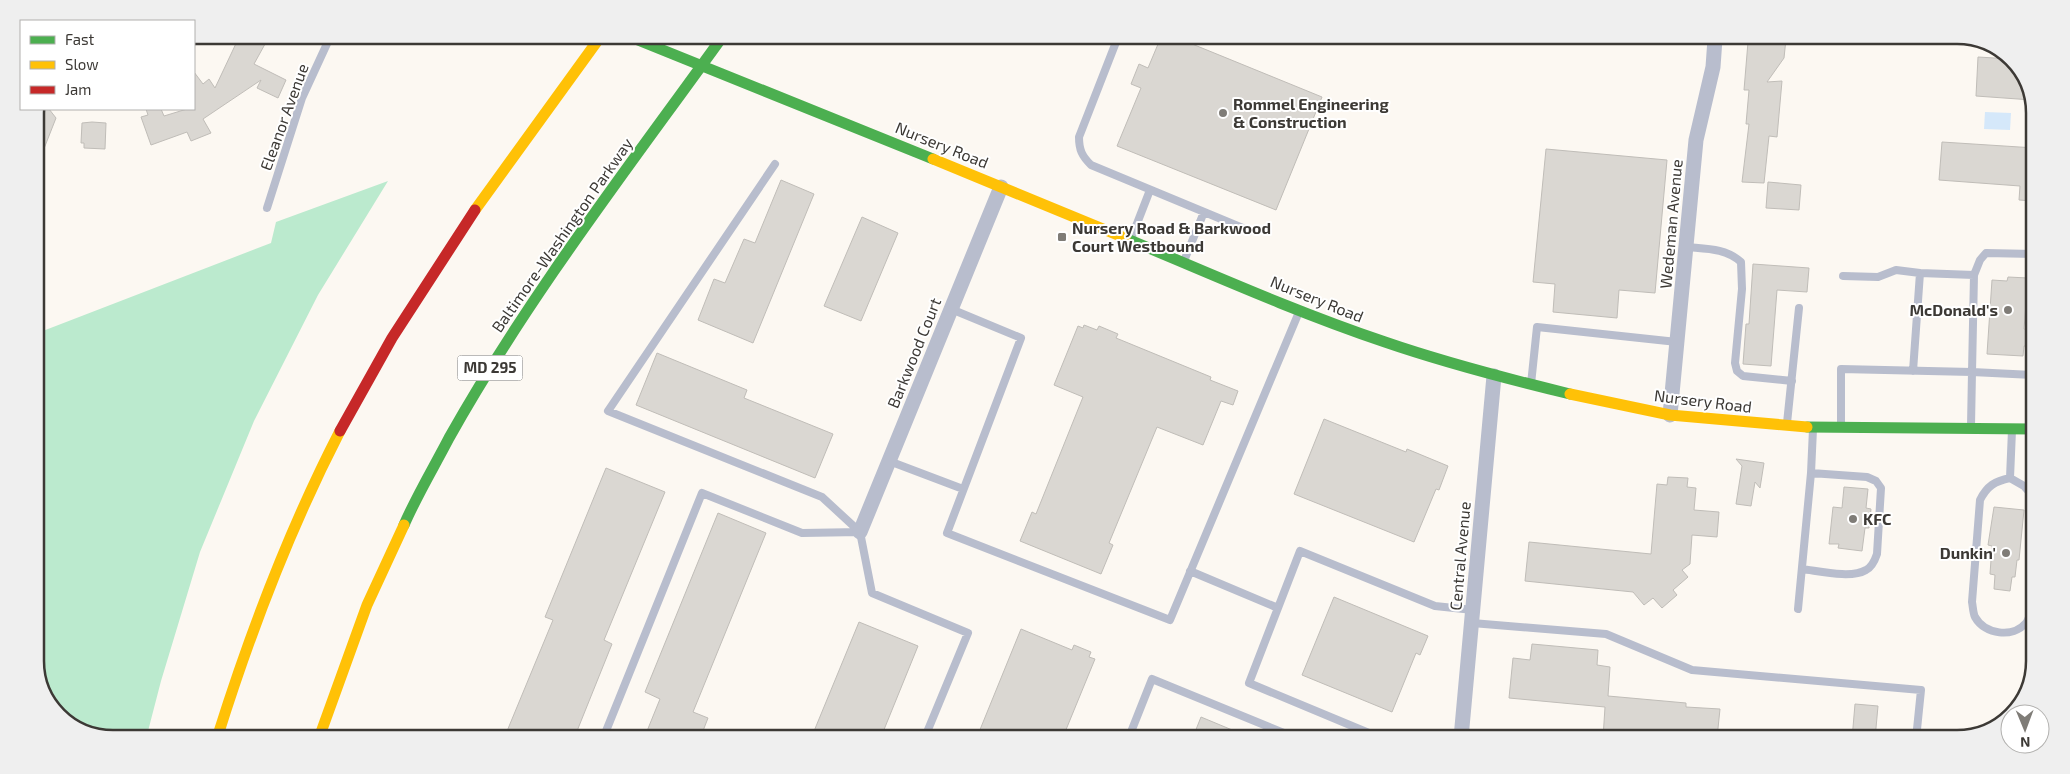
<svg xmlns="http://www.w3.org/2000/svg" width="2070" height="774" font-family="'Exo 2',sans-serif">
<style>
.green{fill:#bbeace}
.water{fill:#d5e8fa}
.building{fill:#dad7d2;stroke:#c0bdb8}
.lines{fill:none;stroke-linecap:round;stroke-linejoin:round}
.lane{stroke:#b8bdcd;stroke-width:8}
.street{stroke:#b8bdcd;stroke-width:15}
.fast{stroke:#4caf50;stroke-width:11}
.slow{stroke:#ffc107;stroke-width:11}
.jam{stroke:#c62828;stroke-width:11}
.poi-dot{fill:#7f7c77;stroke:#fff;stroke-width:2}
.labels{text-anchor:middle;stroke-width:4;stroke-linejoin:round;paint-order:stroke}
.shield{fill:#fff;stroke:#767472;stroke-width:1}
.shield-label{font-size:15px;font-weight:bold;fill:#3c3935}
.poi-label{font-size:16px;font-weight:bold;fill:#3c3935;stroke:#fff;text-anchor:start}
.street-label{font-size:16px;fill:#3c3935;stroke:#fff}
.rim{fill:none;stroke:#3c3935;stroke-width:2.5}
</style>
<rect width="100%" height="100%" fill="#fcf8f2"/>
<path class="green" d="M388 181 318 295 254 421 200 552 161 681 147 735H87L51 709 35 667V334L271 243 276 222Z"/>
<path class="water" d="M1985 112 2011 113 2010 130 1984 129Z"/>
<path class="building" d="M240 35H270L254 64 286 80 278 98 257 88 261 80 203 119 211 133 191 141 187 132 151 145 141 117 148 115 146 109H161L164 116 187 109H194V72L203 84 209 79 215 88Z
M1161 37H1175L1322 97 1276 210 1117 146 1141 88 1131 84 1139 64 1148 68Z
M1753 39H1786L1784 58 1767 82 1782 81 1777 137 1769 136 1764 183 1742 182 1749 124H1746L1749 90H1744L1748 42 1752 43Z
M1978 57 2011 59 2019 65 2032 100 1976 96Z
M44 109H49L56 118 36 169 35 110 42 113Z
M92 122 106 123 105 149 84 148V143H81L82 123Z
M1942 142 2035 148 2034 201 2019 200 2020 186 1939 180Z
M1546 149 1667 160 1655 293 1619 290 1617 318 1553 312 1555 284 1533 282Z
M781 180 814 194 753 343 698 320 714 279 725 283 744 239 755 243Z
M1768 182 1801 185 1799 210 1766 208Z
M862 217 898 233 861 321 824 306Z
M1753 264 1809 268 1807 292 1777 290 1771 366 1743 364 1746 324H1749Z
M2008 277 2028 278 2024 329 2028 330 2026 346H2024L2023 356 1987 354 1992 280 2007 281Z
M1084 325 1097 330 1099 326 1118 334 1116 338 1211 377 1210 380 1238 391 1233 405 1221 401 1203 445 1157 427 1109 543 1113 545 1101 574 1020 541 1032 512 1036 514 1083 397 1054 385 1078 326 1083 328Z
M657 353 747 390 744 398 833 434 815 478 636 405Z
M1324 419 1406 452 1407 449 1448 466 1439 490 1436 489 1414 542 1294 494Z
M1736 459 1764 463 1760 488 1755 482 1751 506 1736 504 1742 466Z
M606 468 665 492 604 640 612 644 575 736H505L553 620 545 617Z
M1668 477 1688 478 1687 487 1696 488 1694 510 1719 512 1717 537 1692 535 1690 564 1682 570 1688 577 1673 590 1677 595 1662 608 1653 598 1644 605 1633 592 1525 581 1529 542 1651 554 1657 484 1667 485Z
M1844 487 1868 489 1866 508 1871 509 1869 528H1865L1862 551 1838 548 1839 544H1829L1833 507 1842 508Z
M1994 507 2024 510 2019 560H2017L2015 577H2012L2010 591 1994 589 1995 575 1990 574 1992 546 1988 545Z
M718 513 766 533 693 712 708 718 701 736H645L660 699 645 692Z
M1334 597 1428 636 1420 655 1416 653 1392 712 1302 675Z
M859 622 918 646 881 737 812 736Z
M1021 629 1072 650 1074 645 1091 652 1089 657 1095 659 1063 737H977Z
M1532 644 1598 650 1597 665 1610 667 1608 696 1686 703V707L1720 709 1717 738H1603L1605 707 1509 698 1513 658 1530 660Z
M1855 704 1878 706 1875 739H1852Z
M1201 717 1249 737H1193Z"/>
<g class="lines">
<path class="lane" d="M1118 37 1079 137C1079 150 1082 156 1091 165L1250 231
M775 164 608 411 822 497 860 532 872 593 968 633 925 737
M267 208 302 98 331 35
M1131 239 1150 190
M1686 247C1706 249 1725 248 1741 262L1742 289 1735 363 1737 371 1743 376 1792 381
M1184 261 1204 212
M1920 273 1974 275
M1843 276 1878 277 1896 270 1920 273 1913 371
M951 309 1021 338 947 533 1170 620 1299 312
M1531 384 1537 327 1677 342
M1787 423 1799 308
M1971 426 1972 372 2033 375
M1841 427V369L1972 372 1974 275 1980 260 1986 253 2034 254
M889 461 963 489
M2010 478 2012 430
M1802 569C1819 571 1851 579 1866 570 1872 567 1875 560 1877 554L1881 488 1876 481 1867 477 1811 473
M1190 571 1278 608
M1798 609 1811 473 1813 429
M2031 609C2030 613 2029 620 2026 623 2013 638 1985 635 1975 617 1973 613 1973 607 1972 602L1980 500C1987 486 1995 481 2010 478L2024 486 2032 495
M1472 623 1606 634 1692 670 1921 690 1916 739
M604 736 702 493 802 533 860 532
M1129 737 1152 679 1296 738
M1381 738 1249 683 1300 551 1435 606 1473 610"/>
<path class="street" d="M194 38 195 35
M1670 415 1696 140 1713 67 1715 39
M860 532 1001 187
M1461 738 1494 376"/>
<path class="fast" d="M628 36 933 159
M1125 238C1211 274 1296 312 1385 342 1446 363 1508 379 1570 394
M1807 427 2033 429
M404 525C417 495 434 467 449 438 528 297 628 168 723 36"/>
<path class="slow" d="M933 159 1125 238
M475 210 601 36
M1570 394 1670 415 1807 427
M218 735C251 630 290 528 340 431
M320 735 367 605 404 525"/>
<path class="jam" d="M340 431 392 338 475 210"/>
</g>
<g class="poi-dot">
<circle cx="1223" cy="113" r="5"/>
<rect x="1057" y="232" width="10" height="10" rx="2.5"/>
<circle cx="2008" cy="310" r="5"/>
<circle cx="1853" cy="519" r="5"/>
<circle cx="2006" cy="553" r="5"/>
</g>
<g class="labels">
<rect class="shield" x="457.5" y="355.5" width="65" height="25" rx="4"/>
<g class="shield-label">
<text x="490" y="373">MD 295</text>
</g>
<g class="poi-label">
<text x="1233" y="110">Rommel Engineering<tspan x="1233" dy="18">&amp; Construction</tspan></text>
<text x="1072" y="234">Nursery Road &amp; Barkwood<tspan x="1072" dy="18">Court Westbound</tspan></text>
<text x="1998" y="316" text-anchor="end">McDonald's</text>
<text x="1863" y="525">KFC</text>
<text x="1996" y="559" text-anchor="end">Dunkin'</text>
</g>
<g class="street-label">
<text transform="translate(284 117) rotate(-70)" y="6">Eleanor Avenue</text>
<text transform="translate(942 145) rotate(22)" y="6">Nursery Road</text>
<text transform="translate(1671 224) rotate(-85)" y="6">Wedeman Avenue</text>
<text transform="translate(562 235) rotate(-55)" y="6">Baltimore-Washington Parkway</text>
<text transform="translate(1317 299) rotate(22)" y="6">Nursery Road</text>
<text transform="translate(914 353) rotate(-68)" y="6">Barkwood Court</text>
<text transform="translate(1703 401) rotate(7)" y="6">Nursery Road</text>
<text transform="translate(1460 556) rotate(-85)" y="6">Central Avenue</text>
</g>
</g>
<path d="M0 0H2070V774H0ZM113 44H1957A69 69 0 0 1 2026 113V661A69 69 0 0 1 1957 730H113A69 69 0 0 1 44 661V113A69 69 0 0 1 113 44Z" fill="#efefef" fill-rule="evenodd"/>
<path class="rim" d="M113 44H1957A69 69 0 0 1 2026 113V661A69 69 0 0 1 1957 730H113A69 69 0 0 1 44 661V113A69 69 0 0 1 113 44Z"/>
<rect x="20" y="20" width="175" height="90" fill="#ffffff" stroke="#b1b0ae"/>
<rect x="30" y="36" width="25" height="8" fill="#4caf50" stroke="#b1b0ae"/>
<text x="65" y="45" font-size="15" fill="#3c3935">Fast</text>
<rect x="30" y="61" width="25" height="8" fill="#ffc107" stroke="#b1b0ae"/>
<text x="65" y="70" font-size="15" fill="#3c3935">Slow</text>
<rect x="30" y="86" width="25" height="8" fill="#c62828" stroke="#b1b0ae"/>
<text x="65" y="95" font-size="15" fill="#3c3935">Jam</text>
<g transform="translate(2025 729) rotate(179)"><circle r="24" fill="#ffffff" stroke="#b1b0ae"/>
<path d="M0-4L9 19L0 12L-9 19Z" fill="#7f7c77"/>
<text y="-8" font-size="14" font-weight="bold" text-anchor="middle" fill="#3c3935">N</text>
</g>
</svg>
